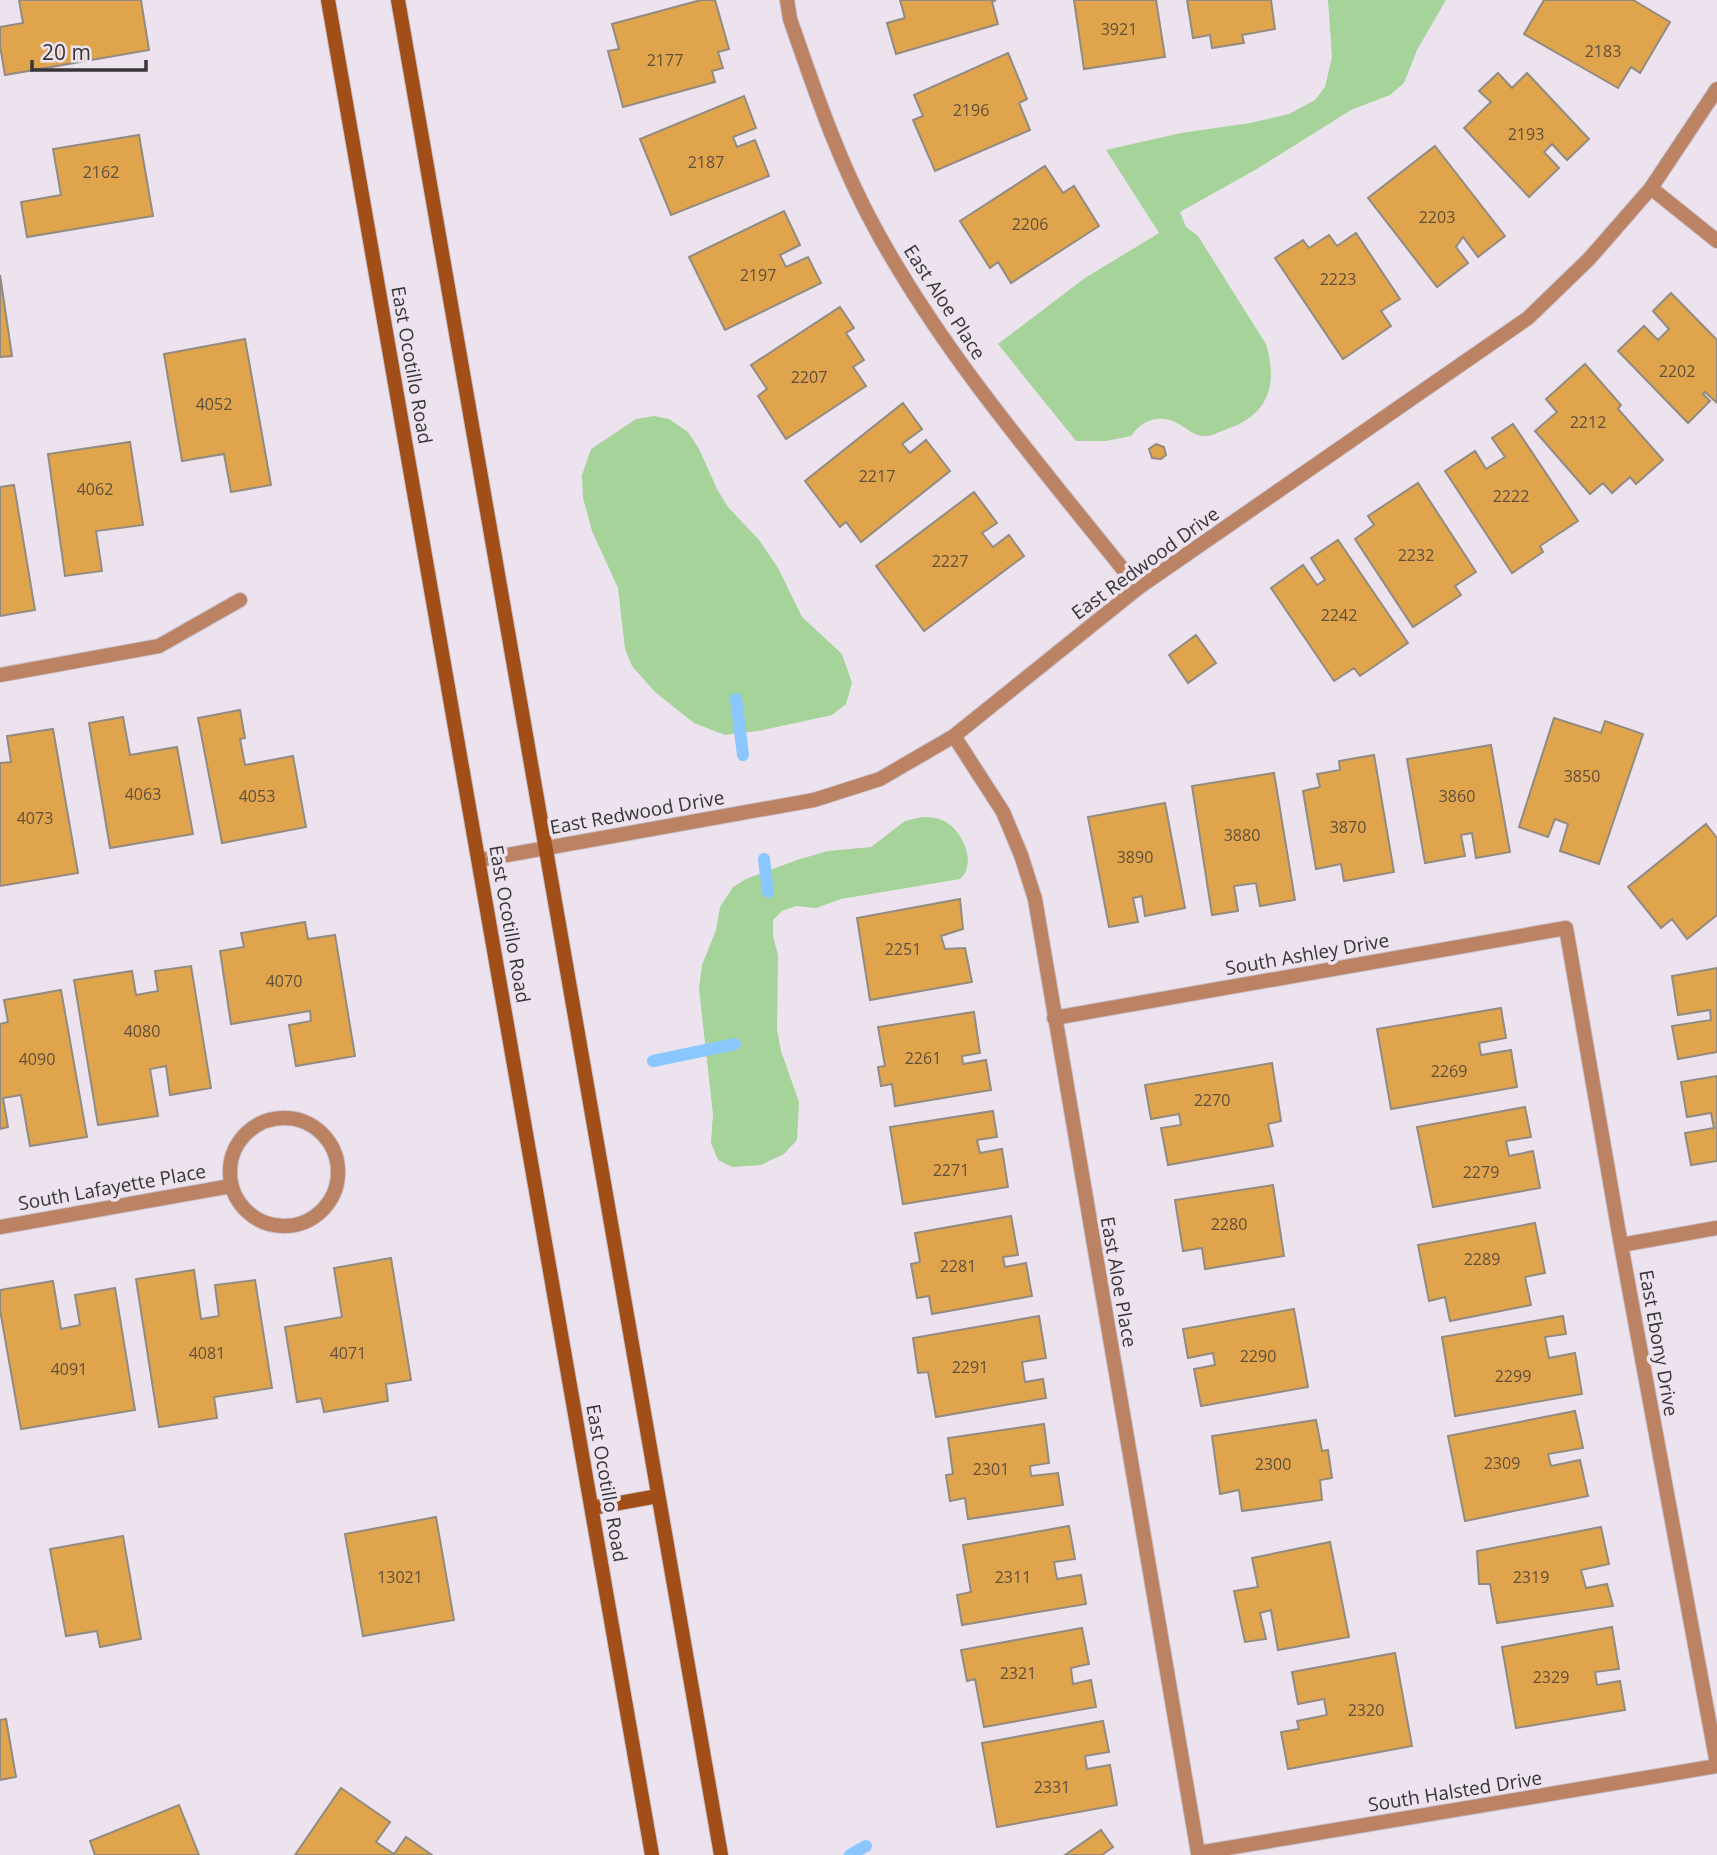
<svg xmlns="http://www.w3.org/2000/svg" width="1717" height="1855" font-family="'Open Sans',sans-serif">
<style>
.green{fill:#a6d399}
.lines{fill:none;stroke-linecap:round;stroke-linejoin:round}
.stream{stroke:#89c7fe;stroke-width:12}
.building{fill:#e0a44c;stroke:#938b81;stroke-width:2}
.minor-casing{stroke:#c8c0ca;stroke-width:16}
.secondary-casing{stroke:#c8c0ca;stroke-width:16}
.minor{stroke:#bc8264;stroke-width:14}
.secondary{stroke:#a14e19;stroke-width:14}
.labels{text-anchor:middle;stroke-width:7;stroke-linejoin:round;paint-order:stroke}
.number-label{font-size:16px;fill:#62503d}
.street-label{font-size:19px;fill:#383438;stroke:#ece3ee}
</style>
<rect width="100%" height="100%" fill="#ece3ee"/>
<path class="green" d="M1328 0H1446L1417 50 1404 83 1390 95 1351 110 1255 170 1180 212 1186 227 1198 236 1266 344C1278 384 1269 415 1227 429 1221 431 1213 436 1206 436 1195 437 1187 428 1177 423 1159 414 1142 420 1131 436L1106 441H1076L998 344 1085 278 1159 233 1106 150 1181 133 1250 123 1289 114 1315 100 1325 87 1332 57Z
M654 416 669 419 688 432 699 449 717 489 728 507 759 540 778 568 802 617 842 654 852 683 846 704 832 715 758 731 725 735 694 723 655 692 632 666 625 649 618 588 592 531 583 498 582 475 591 449 636 419Z
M922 817C932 817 941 818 949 824 965 836 976 865 960 879L841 899 816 908 796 906 782 911 773 920V936L778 955 777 1030 781 1051 799 1102 797 1140 784 1154 761 1165 732 1167 718 1160 711 1143 713 1114 699 989 702 965 716 930 720 907 733 887 746 879 797 860 828 851 871 847 905 821Z"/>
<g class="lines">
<path class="stream" d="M736 699 743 755
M764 859 768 892
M653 1061 735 1044
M850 1855 866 1846"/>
</g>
<path class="building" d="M19 0H141L149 50 5 75 0 46V27L23 23Z
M701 0H715L729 49 718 52 723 68 712 71 715 82 623 107 608 51 619 49 612 24Z
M900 0H996L992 2 998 24 896 54 887 23 905 18Z
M1074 0H1156L1165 57 1084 69Z
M1187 0H1271L1275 29 1242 35 1244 43 1212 48 1210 35 1193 38Z
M1544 0H1633L1670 22 1640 73 1631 67 1618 88 1524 34Z
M1008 53 1027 99 1019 103 1030 130 935 171 913 120 923 116 914 95Z
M1498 73 1512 88 1527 73 1589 139 1567 160 1552 144 1544 152 1559 168 1529 197 1464 128 1491 102 1479 91Z
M744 96 756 128 733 137 737 147 755 140 769 176 671 215 640 139Z
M139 135 153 216 27 237 21 202 61 195 53 149Z
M1435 146 1505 236 1478 257 1463 237 1456 247 1468 263 1437 287 1368 198Z
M1045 166 1063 193 1074 186 1099 226 1011 283 998 262 990 268 960 221Z
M784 211 800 245 780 255 786 267 808 257 821 283 725 330 689 257Z
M1356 233 1400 299 1381 311 1391 326 1343 359 1275 258 1303 240 1309 248 1329 235 1337 246Z
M0 275 12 356 0 357Z
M1671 293 1717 340V403L1705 392 1703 394 1710 401 1688 423 1618 351 1644 326 1658 340 1669 329 1653 311Z
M840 307 854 328 846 333 864 360 853 367 866 386 786 439 758 396 767 389 751 365Z
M245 339 271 485 231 492 224 454 182 461 164 354Z
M1585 364 1621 405 1618 409 1663 460 1636 484 1630 477 1612 493 1603 483 1590 494 1535 431 1557 412 1546 399Z
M903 403 922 429 902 444 910 453 926 440 950 471 861 542 846 522 840 527 805 481Z
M1513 424 1578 521 1540 546 1543 552 1512 573 1445 471 1475 451 1486 469 1505 457 1492 438Z
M130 442 143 525 96 531 102 571 65 576 48 454Z
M1156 444 1164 447 1166 455 1161 459 1152 458 1149 449Z
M1418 483 1476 572 1455 586 1461 595 1413 627 1355 539 1374 525 1368 516Z
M14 485 35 610 0 616V487Z
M974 492 997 523 982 533 993 547 1009 535 1024 556 924 631 876 566Z
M1338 540 1408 643 1360 676 1354 668 1334 681 1271 588 1303 565 1317 585 1325 580 1311 558Z
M1196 635 1216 663 1188 683 1169 655Z
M240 710 245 738 240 739 245 765 293 756 306 827 222 843 198 718Z
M123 717 130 755 177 747 193 834 110 848 89 723Z
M1554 718 1601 733 1605 721 1643 734 1599 864 1560 851 1568 824 1555 819 1548 837 1519 827Z
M53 729 78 873 0 886V763L11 762 7 736Z
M1491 745 1510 852 1476 858 1472 833 1461 835 1465 856 1425 863 1407 759Z
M1374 755 1394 872 1344 881 1341 864 1316 869 1303 791 1320 787 1317 774 1340 770 1339 761Z
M1274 773 1295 900 1260 906 1256 883 1234 886 1238 911 1212 915 1192 786Z
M1165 803 1185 908 1145 916 1142 896 1133 898 1138 922 1109 927 1088 817Z
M1706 824 1717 838V915L1687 939 1672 919 1661 928 1628 887Z
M960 899 963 929 941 936 945 949 965 948 972 982 870 1000 857 918Z
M305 922 308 939 335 935 355 1056 296 1066 289 1025 311 1021 310 1011 231 1024 220 951 244 947 241 933Z
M191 966 211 1088 170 1095 166 1066 150 1069 158 1116 98 1125 74 980 132 971 136 995 158 991 155 971Z
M1717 968V1052L1678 1059 1672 1026 1711 1020 1710 1010 1678 1015 1672 976Z
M61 990 87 1137 30 1146 21 1095 3 1098 8 1127 0 1129V1024L8 1022 4 1000Z
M1501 1008 1506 1038 1479 1043 1481 1055 1511 1050 1517 1087 1391 1109 1377 1029Z
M974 1012 980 1053 962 1056 963 1064 986 1060 991 1090 895 1106 892 1084 881 1086 878 1067 885 1066 878 1027Z
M1272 1063 1281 1121 1268 1124 1273 1146 1168 1165 1161 1128 1181 1125 1179 1114 1151 1119 1145 1085Z
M1717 1076V1161L1691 1165 1685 1133 1714 1128 1711 1113 1687 1117 1681 1082Z
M1525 1107 1531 1137 1506 1141 1509 1156 1533 1151 1540 1188 1433 1207 1417 1127Z
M993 1111 997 1137 977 1140 980 1153 1002 1149 1008 1187 903 1204 890 1127Z
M1273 1185 1284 1256 1205 1269 1202 1248 1183 1251 1175 1200Z
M1011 1216 1018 1255 1003 1257 1005 1267 1026 1263 1032 1296 932 1314 929 1296 917 1298 911 1264 920 1262 915 1233Z
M1535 1223 1545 1273 1525 1277 1531 1305 1450 1321 1445 1297 1429 1301 1418 1245Z
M391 1258 411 1380 386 1384 388 1401 324 1412 321 1398 297 1402 285 1327 342 1317 334 1268Z
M194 1270 201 1319 219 1316 215 1285 255 1280 272 1388 214 1397 217 1418 159 1427 136 1279Z
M53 1281 61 1329 80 1325 75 1295 115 1288 135 1410 21 1429 0 1310V1290Z
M1294 1309 1308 1387 1201 1406 1194 1369 1215 1365 1213 1353 1188 1358 1183 1329Z
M1039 1316 1046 1358 1022 1362 1025 1382 1043 1379 1046 1398 936 1417 928 1372 918 1373 913 1338Z
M1563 1316 1566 1334 1545 1337 1549 1358 1575 1353 1582 1394 1455 1416 1442 1337Z
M1575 1411 1583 1448 1548 1454 1551 1466 1580 1460 1588 1496 1465 1521 1448 1436Z
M1316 1420 1322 1451 1328 1450 1332 1478 1320 1480 1322 1500 1242 1511 1239 1490 1220 1494 1212 1436Z
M1044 1424 1049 1463 1030 1466 1031 1476 1058 1473 1063 1505 968 1519 965 1498 950 1501 946 1475 953 1474 948 1438Z
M436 1517 454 1620 363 1636 345 1534Z
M1069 1526 1075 1559 1054 1562 1057 1579 1081 1575 1086 1604 962 1625 957 1595 971 1592 963 1545Z
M1601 1527 1609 1564 1581 1570 1586 1588 1607 1584 1613 1606 1497 1623 1490 1584H1479L1477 1551Z
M123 1536 141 1639 100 1647 97 1631 66 1636 50 1549Z
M1330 1542 1349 1637 1278 1650 1271 1610 1260 1613 1266 1639 1245 1642 1234 1591 1258 1587 1252 1558Z
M1612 1627 1619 1669 1595 1672 1597 1685 1620 1681 1625 1710 1516 1728 1502 1647Z
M1082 1628 1089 1664 1071 1668 1073 1684 1091 1680 1096 1707 984 1727 975 1679 967 1681 961 1650Z
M1395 1653 1412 1746 1288 1769 1281 1732 1299 1729 1297 1721 1327 1715 1324 1699 1298 1704 1292 1672Z
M6 1719 16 1777 0 1780V1720Z
M1103 1721 1109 1752 1085 1756 1087 1769 1110 1765 1117 1805 997 1827 982 1743Z
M341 1788 390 1822 376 1842 394 1854 406 1837 432 1855H295Z
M179 1805 199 1855H95L90 1841Z
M1101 1830 1113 1847 1102 1855H1065Z"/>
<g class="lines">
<g class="minor-casing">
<path id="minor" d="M787 0 790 19C815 91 839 163 876 230 947 360 1046 472 1138 588
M1651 188 1717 241
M0 675 159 646 240 600
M954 736 1003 812 1021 855 1035 899 1198 1853 1717 1766
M479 860 814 800 880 779 954 736 1138 588 1528 318 1589 259 1651 188 1717 89
M1054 1018 1566 928 1621 1245 1717 1764
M230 1172a54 54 0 1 1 108 0a54 54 0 1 1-108 0Z
M0 1227 231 1186
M1621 1245 1717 1228"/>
</g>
<g class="secondary-casing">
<path id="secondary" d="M328 0 652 1855
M398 0 721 1855
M592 1508 658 1496"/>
</g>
<use href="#minor" class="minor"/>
<use href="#secondary" class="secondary"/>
</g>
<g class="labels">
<g class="number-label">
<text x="1119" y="35">3921</text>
<text x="1603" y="57">2183</text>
<text x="665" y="66">2177</text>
<text x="971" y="116">2196</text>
<text x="1526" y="140">2193</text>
<text x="706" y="168">2187</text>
<text x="101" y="178">2162</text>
<text x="1437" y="223">2203</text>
<text x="1030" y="230">2206</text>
<text x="758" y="281">2197</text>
<text x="1338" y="285">2223</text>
<text x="1677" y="377">2202</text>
<text x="809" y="383">2207</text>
<text x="214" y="410">4052</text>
<text x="1588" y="428">2212</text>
<text x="877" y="482">2217</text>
<text x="95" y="495">4062</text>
<text x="1511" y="502">2222</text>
<text x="1416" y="561">2232</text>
<text x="950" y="567">2227</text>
<text x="1339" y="621">2242</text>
<text x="1582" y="782">3850</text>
<text x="143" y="800">4063</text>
<text x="257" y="802">4053</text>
<text x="1457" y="802">3860</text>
<text x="35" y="824">4073</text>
<text x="1348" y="833">3870</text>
<text x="1242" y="841">3880</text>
<text x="1135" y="863">3890</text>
<text x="903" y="955">2251</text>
<text x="284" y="987">4070</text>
<text x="142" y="1037">4080</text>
<text x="923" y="1064">2261</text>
<text x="37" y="1065">4090</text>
<text x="1449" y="1077">2269</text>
<text x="1212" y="1106">2270</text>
<text x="951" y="1176">2271</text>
<text x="1481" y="1178">2279</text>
<text x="1229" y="1230">2280</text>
<text x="1482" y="1265">2289</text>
<text x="958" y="1272">2281</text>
<text x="207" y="1359">4081</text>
<text x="348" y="1359">4071</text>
<text x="1258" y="1362">2290</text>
<text x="970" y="1373">2291</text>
<text x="69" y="1375">4091</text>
<text x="1513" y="1382">2299</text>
<text x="1502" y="1469">2309</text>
<text x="1273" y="1470">2300</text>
<text x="991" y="1475">2301</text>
<text x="400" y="1583">13021</text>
<text x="1013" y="1583">2311</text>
<text x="1531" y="1583">2319</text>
<text x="1018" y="1679">2321</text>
<text x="1551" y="1683">2329</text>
<text x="1366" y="1716">2320</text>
<text x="1052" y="1793">2331</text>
</g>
<g class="street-label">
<text transform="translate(945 302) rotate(57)" y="7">East Aloe Place</text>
<text transform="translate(412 365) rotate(80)" y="7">East Ocotillo Road</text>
<text transform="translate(1145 563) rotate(-36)" y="7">East Redwood Drive</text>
<text transform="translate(637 812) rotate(-10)" y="7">East Redwood Drive</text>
<text transform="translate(510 924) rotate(80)" y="7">East Ocotillo Road</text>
<text transform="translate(1307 954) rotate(-10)" y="7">South Ashley Drive</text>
<text transform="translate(112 1187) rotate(-10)" y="7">South Lafayette Place</text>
<text transform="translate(1119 1282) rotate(80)" y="7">East Aloe Place</text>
<text transform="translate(1659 1343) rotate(80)" y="7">East Ebony Drive</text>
<text transform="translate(607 1483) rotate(80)" y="7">East Ocotillo Road</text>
<text transform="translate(1455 1791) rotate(-9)" y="7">South Halsted Drive</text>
</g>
</g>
<path d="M32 60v10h114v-10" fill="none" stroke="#383438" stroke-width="3.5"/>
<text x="42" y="60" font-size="21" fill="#383438" stroke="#ece3ee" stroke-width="5" paint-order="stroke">20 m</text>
</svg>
